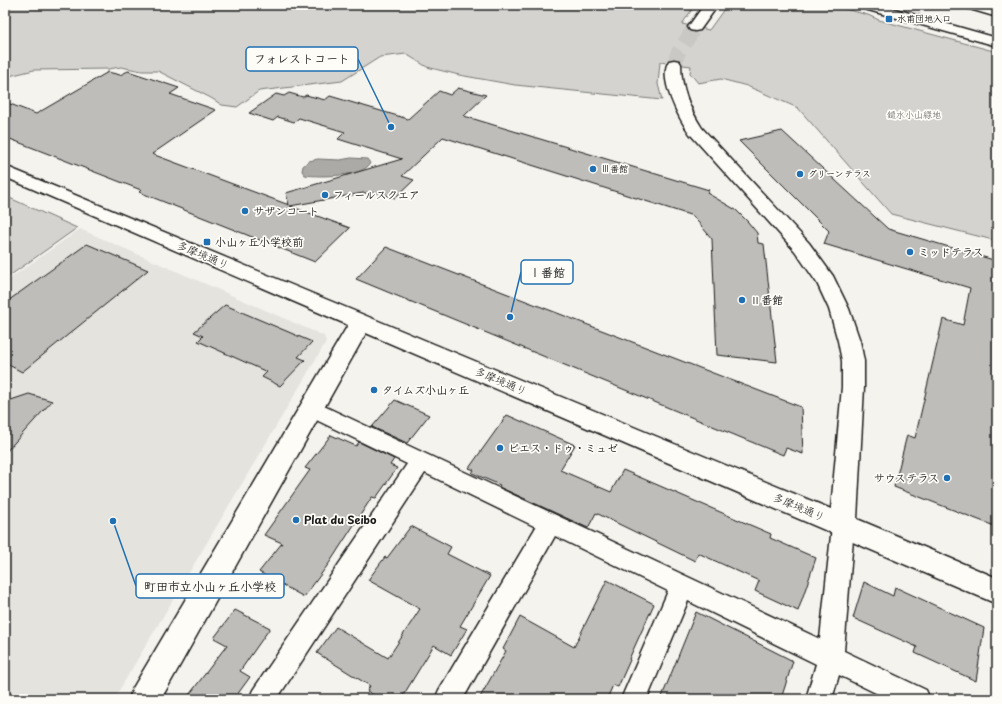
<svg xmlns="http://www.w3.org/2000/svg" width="1002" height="704" font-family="'Playpen Sans','Klee One',sans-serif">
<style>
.built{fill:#e4e3de}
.green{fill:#d4d3cf;stroke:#787876}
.water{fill:#abaaa6;stroke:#72716f}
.building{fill:#bebdba;stroke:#1c1c1c}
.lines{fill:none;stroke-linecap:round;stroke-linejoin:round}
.tertiary-tunnel{stroke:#c9c8c4;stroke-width:15;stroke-dasharray:15 8;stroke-linecap:butt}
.minor-casing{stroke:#1c1c1c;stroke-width:3}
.tertiary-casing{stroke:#1c1c1c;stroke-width:3}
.minor{fill:#fdfcf7;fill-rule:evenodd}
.tertiary{fill:#fdfcf7;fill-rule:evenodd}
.poi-dot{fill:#1f6fb2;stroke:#fdfcf7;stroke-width:1.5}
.labels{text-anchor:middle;stroke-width:3.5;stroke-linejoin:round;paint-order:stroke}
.far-poi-label{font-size:9px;font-weight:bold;fill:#1c1c1c;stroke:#fdfcf7;text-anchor:start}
.far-park-label{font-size:9px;fill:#5c5c5b;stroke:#fdfcf7}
.poi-label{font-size:11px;font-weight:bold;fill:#1c1c1c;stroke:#fdfcf7;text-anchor:start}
.street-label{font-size:11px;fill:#1c1c1c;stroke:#fdfcf7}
.leader{fill:none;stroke:#1f6fb2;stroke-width:1.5}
.callout-dot{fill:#1f6fb2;stroke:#fdfcf7;stroke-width:1.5}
.callout{fill:#fdfcf7;stroke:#1f6fb2;stroke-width:1.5}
.callout-label{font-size:12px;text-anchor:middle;font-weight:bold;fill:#1c1c1c}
</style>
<rect width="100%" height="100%" fill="#f4f3ee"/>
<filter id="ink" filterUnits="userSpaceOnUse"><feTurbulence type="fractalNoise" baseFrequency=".025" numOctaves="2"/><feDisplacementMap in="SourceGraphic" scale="8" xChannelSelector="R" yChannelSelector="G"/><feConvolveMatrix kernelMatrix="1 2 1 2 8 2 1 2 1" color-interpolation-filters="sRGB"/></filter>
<g filter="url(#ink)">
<path class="built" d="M80 229 324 336 326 342 114 699H5V282Z"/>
<path class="green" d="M5 5H695L682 24 709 30 727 5H830L868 15 879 20 997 52V241L891 214 798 108 747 86 721 79 698 83 690 73 691 66 660 62 658 84 662 100 515 85 459 75 427 67 406 54 380 57 342 81 259 91 237 107 222 105 211 98 158 71H142L121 67 108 69 34 70 5 77Z
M5 196 77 228 5 279Z"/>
<path class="water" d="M351 158 367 159 370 163C365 177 318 177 305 175L302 171 303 166 309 161 318 159 340 160Z"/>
<path class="building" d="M128 71 179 88 170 94 216 110 152 154 289 205 286 193 402 159 338 139 345 132 299 118 294 122 278 117 273 121 249 113 276 94 284 96 289 93 303 97 306 95 325 100 330 96 408 119 439 91 450 95 458 88 486 95 464 116 709 190 707 193 736 210 748 222 757 233 758 243 764 244 777 362 717 355 712 239 693 216 443 137 402 176 414 180 395 198 379 193H363L290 206 350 228 315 262 139 192 141 190 5 137V102L36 114 108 72 120 75Z
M782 131 888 229 997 261V527L894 487 907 435 915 438 943 319 963 325 970 288 824 244 829 231 739 141Z
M87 244 148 270 22 372 5 363V303Z
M386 247 801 407 803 454 786 448 783 455 356 279Z
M225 305 312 342 298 357 305 360 280 386 262 377 267 372 198 341 203 336 194 332Z
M29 394 52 401 5 453V402Z
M395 400 429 415 407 443 372 427Z
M507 415 575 445 560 470 611 492 623 470 771 534 770 538 816 558 798 611 755 591 759 581 698 553 695 561 596 513 588 528 499 487 500 485 472 473 474 470 469 468Z
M331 435 356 446 359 442 394 459 390 465 397 468 376 498 372 497 330 562 304 597 259 572 282 543 264 535 310 470 305 468Z
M411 526 451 547 447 554 490 576 460 626 467 629 451 655 434 645 401 699H380L367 691 370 686 317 653 336 627 388 658 420 609 368 580 385 557 387 558Z
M607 580 654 604 629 659 630 660 618 687 613 685 607 699H479L506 651 503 649 520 617 574 647Z
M864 582 893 596 895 587 984 628 976 681 915 653 917 647 853 618Z
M235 610 270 628 240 671 250 677 234 699H186L227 645 214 638Z
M696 612 793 661 781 699H661Z"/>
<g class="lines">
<path class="tertiary-tunnel" d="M674 64 678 53 695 27"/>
<g class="minor-casing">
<path id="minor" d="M961 5H980L997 9V17L963 7Z
M311 400 820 639 832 526 835 519 843 516 851 519 854 526 844 651 926 690 930 699H888L839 675 832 699H806L816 664 688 601 647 699H621L668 591 555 536 463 699H435L439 690 536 527 425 473 277 699H249L253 690 407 464 304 414 301 408 304 402Z"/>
</g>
<g class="tertiary-casing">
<path id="tertiary" d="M704 5H718L700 30 695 31 690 30 688 27Z
M859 5H881L997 38V46L861 8Z
M674 60 679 61 681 64C681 88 689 108 702 128L809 243 833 276 849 309 860 341 864 361V387L857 519 997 578V604L366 333 161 699H129L133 688 348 325 5 177V166L831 509 842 387V361L838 341 829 309 817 283 795 251 690 134C680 120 657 78 669 61Z"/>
</g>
<use href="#minor" class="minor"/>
<use href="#tertiary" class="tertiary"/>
</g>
</g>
<g class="poi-dot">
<rect x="885" y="15" width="8" height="8" rx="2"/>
<circle cx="593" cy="169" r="4"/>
<circle cx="800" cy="174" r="4"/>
<circle cx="325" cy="195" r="4"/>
<circle cx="245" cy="211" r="4"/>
<rect x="203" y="238" width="8" height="8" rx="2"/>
<circle cx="910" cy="252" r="4"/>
<circle cx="742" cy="300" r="4"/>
<circle cx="374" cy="390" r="4"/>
<circle cx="500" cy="448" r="4"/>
<circle cx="947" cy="478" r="4"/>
<circle cx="296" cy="520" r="4"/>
</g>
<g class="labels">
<g class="far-poi-label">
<text x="897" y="22">水甫団地入口</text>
<text x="601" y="172">Ⅲ番館</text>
<text x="808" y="177">グリーンテラス</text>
</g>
<g class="far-park-label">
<text x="914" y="118">鑓水小山緑地</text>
</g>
<g class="poi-label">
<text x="333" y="199">フィールスクエア</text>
<text x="253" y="215">サザンコート</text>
<text x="215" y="246">小山ヶ丘小学校前</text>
<text x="918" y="256">ミッドテラス</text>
<text x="750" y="304">Ⅱ番館</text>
<text x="382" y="394">タイムズ小山ヶ丘</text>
<text x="508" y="452">ピエス・ドゥ・ミュゼ</text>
<text x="939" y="482" text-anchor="end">サウステラス</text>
<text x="304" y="524">Plat du Seibo</text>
</g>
<g class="street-label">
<text transform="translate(203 255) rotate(23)" y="4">多摩境通り</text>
<text transform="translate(501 381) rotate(23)" y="4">多摩境通り</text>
<text transform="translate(799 507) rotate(23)" y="4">多摩境通り</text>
</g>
</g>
<path class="leader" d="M391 127L358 59M510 317L521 272M113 521L136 586"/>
<g class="callout-dot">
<circle cx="391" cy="127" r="4"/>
<circle cx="510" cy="317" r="4"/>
<circle cx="113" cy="521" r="4"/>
</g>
<g class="callout">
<rect x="246" y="47" width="112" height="24" rx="4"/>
<rect x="521" y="260" width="52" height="24" rx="4"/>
<rect x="136" y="574" width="148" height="24" rx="4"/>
</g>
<g class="callout-label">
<text x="302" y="63">フォレストコート</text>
<text x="547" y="277">Ⅰ番館</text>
<text x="210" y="591">町田市立小山ヶ丘小学校</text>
</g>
<rect width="1002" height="704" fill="none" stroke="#fdfcf7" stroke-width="20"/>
<rect x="10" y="10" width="982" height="684" fill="none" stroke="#1c1c1c" stroke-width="1.5" filter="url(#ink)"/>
</svg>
